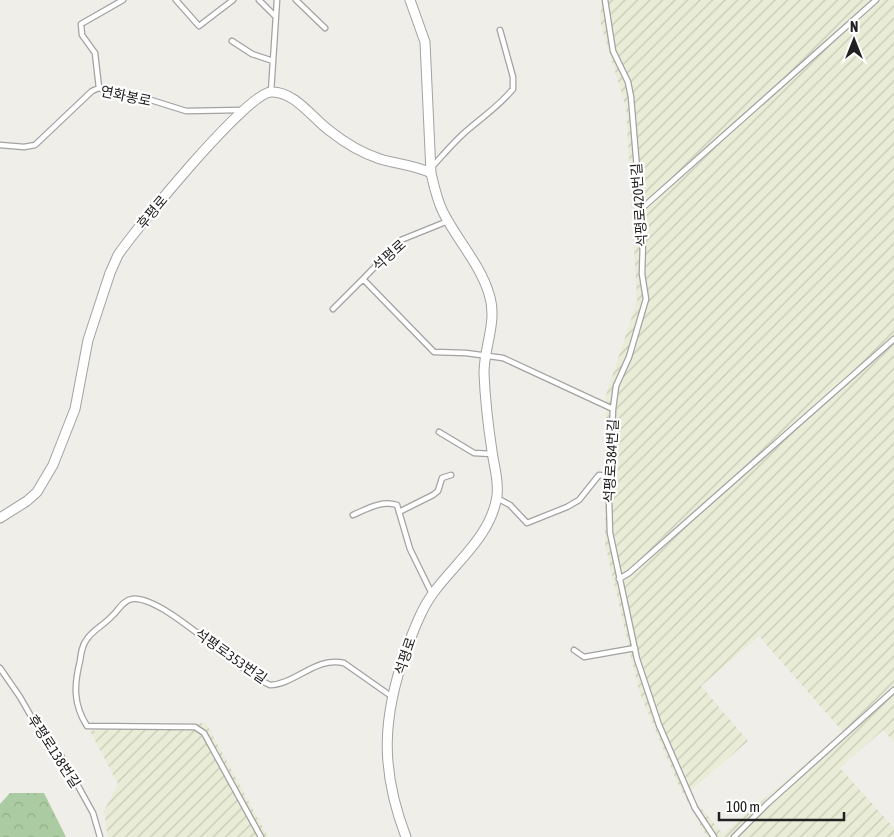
<svg xmlns="http://www.w3.org/2000/svg" width="894" height="837" font-family="'Asap Condensed','Noto Sans KR',sans-serif">
<style>
.farmland{fill:url(#farmland-furrows);fill-rule:evenodd}
.forest{fill:url(#forest-crowns)}
.lines{fill:none;stroke-linecap:round;stroke-linejoin:round}
.lane-casing{stroke:#a2a2a2;stroke-width:7}
.street-casing{stroke:#a2a2a2;stroke-width:11}
.lane{stroke:#fff;stroke-width:4.5}
.street{stroke:#fff;stroke-width:9}
.labels{text-anchor:middle;stroke-width:4.5;stroke-linejoin:round;paint-order:stroke}
.street-label{font-size:14px;fill:#212121;stroke:#fff}
</style>
<defs>
<pattern id="farmland-furrows" width="10" height="10" patternUnits="userSpaceOnUse" patternTransform="scale(1.25)"><rect width="10" height="10" fill="#e9ecd6"/><path d="M-1 1l2-2M0 10L10 0M9 11l2-2" fill="none" stroke="#c8cab7"/></pattern>
<pattern id="forest-crowns" width="20" height="18" patternUnits="userSpaceOnUse" patternTransform="scale(1.25)"><rect width="20" height="18" fill="#abcba2"/><path d="M2 6a3 3 0 1 1 6 0M12 15a3 3 0 1 1 6 0" fill="none" stroke="#93ae8b"/></pattern>
</defs>
<rect width="100%" height="100%" fill="#f0eee8"/>
<path class="farmland" d="M602 0H894V742L883 730 840 768 894 828V837H707L679 786 639 691 605 544 606 395 637 301 626 108 600 21ZM759 636 843 732 723 834 688 793 748 741 701 686Z
M206 723 268 837H108L104 811 118 784 90 731Z"/>
<path class="forest" d="M10 793H44L66 837H0V804Z"/>
<g class="lines">
<g class="lane-casing">
<path id="lane" d="M176 0 199 26 233 0
M259 0 275 16
M296 0 325 28
M605 0 613 51 628 82 631 97 643 241 642 274 646 299 629 357 616 386 613 409
M232 41 252 54 273 61
M99 88 95 53 82 35 81 24 123 0
M271 92 277 0
M0 145 24 147 35 145 92 91 99 88 119 95 138 96 186 111 242 110
M432 167C444 154 456 139 470 128 485 115 500 105 513 89V77L500 30
M640 210 876 0
M448 221 401 240 363 279 434 352 466 353 503 358 613 409 609 500 610 533 637 659 659 725 695 808 714 837
M333 309 363 279
M439 432 474 453 492 454
M497 498 510 505 527 523 567 507 579 500 599 475 610 476
M399 512 433 495 438 491 442 478 451 475
M353 515C367 509 381 500 397 505L410 549 432 594
M619 579 629 573 894 339
M574 650 584 657 635 648
M0 668 20 697 43 737 60 754 67 766 93 813 100 837
M261 837 204 733 195 727 87 726C73 704 74 685 80 661 81 653 82 645 87 639 93 630 104 625 112 616 118 611 123 600 132 599 164 595 236 671 270 685 296 684 316 656 344 663L391 696
M734 837 767 804 894 690"/>
</g>
<g class="street-casing">
<path id="street" d="M0 518 27 501 37 492 53 465 75 409 88 340 110 273 118 255C135 230 246 93 271 92 295 91 313 119 330 131 345 143 362 153 380 159 397 164 414 165 431 173
M406 837C380 769 382 718 406 650 414 630 421 609 434 592 456 562 491 536 497 496 499 480 494 467 492 451 488 425 485 399 484 373 484 346 498 321 489 294 480 264 457 240 443 212 437 200 434 186 431 173L425 42 410 0"/>
</g>
<use href="#lane" class="lane"/>
<use href="#street" class="street"/>
</g>
<g class="labels">
<g class="street-label">
<text transform="translate(126 96) rotate(12)" y="5">연화봉로</text>
<text transform="translate(639 205) rotate(-94)" y="5">석평로420번길</text>
<text transform="translate(152 212) rotate(-50)" y="5">후평로</text>
<text transform="translate(389 255) rotate(-42)" y="5">석평로</text>
<text transform="translate(611 461) rotate(-87)" y="5">석평로384번길</text>
<text transform="translate(231 656) rotate(35)" y="5">석평로353번길</text>
<text transform="translate(405 656) rotate(-71)" y="5">석평로</text>
<text transform="translate(54 751) rotate(57)" y="5">후평로138번길</text>
</g>
</g>
<g transform="translate(854 40)" stroke="#ffffff" stroke-width="4" paint-order="stroke">
<path d="M0-4L9 19L0 12L-9 19Z" fill="#212121"/>
<text y="-8" font-size="14" font-weight="bold" text-anchor="middle" fill="#212121">N</text>
</g>
<path d="M719 812v8h125v-8" fill="none" stroke="#212121" stroke-width="2.5"/>
<text x="726" y="812" font-size="15" fill="#212121" stroke="#ffffff" stroke-width="4" paint-order="stroke">100 m</text>
</svg>
